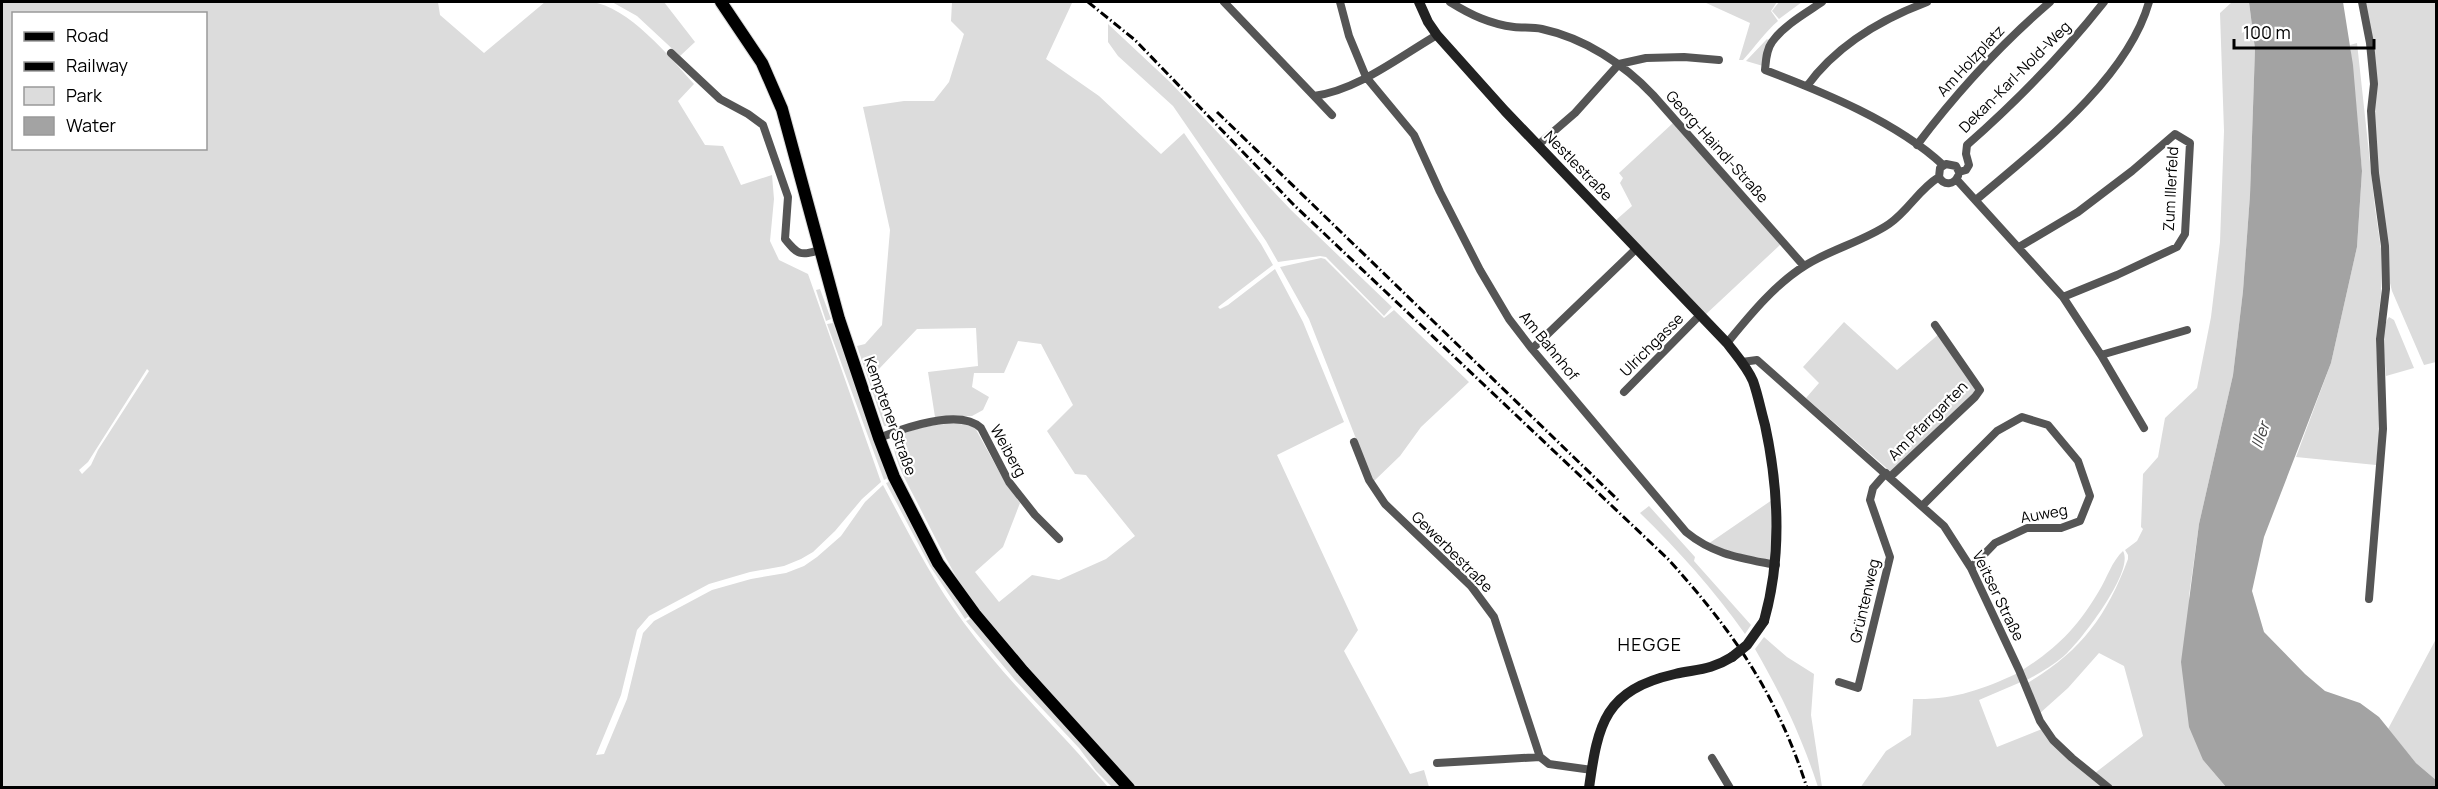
<svg xmlns="http://www.w3.org/2000/svg" width="2438" height="789" font-family="Manrope,sans-serif">
<style>
.green{fill:#dcdcdc;fill-rule:evenodd}
.water{fill:#a3a3a3}
.lines{fill:none;stroke-linecap:round;stroke-linejoin:round}
.primary-casing{stroke:#dbdbdb;stroke-width:14}
.street{stroke:#555;stroke-width:8}
.secondary{stroke:#222;stroke-width:10}
.primary{stroke:#000;stroke-width:12}
.rail{stroke:#000;stroke-width:3;stroke-dasharray:9 3 1.5 3;stroke-linecap:butt}
.secondary-bridge{stroke:#222;stroke-width:10}
.labels{text-anchor:middle;stroke-width:4.5;stroke-linejoin:round;paint-order:stroke}
.street-label{font-size:15px;fill:#000;stroke:#fff}
.water-label{font-size:16px;font-style:italic;fill:#444;stroke:#fff}
.quarter-label{font-size:18px;letter-spacing:1.5px;fill:#000;stroke:#fff}
</style>
<rect width="100%" height="100%" fill="#fff"/>
<path class="green" d="M2 2H438L440 15 484 53 545 2C560 2 576 0 591 2 628 6 670 57 694 84L678 101 705 145 723 146 741 185 772 175 774 199 770 241 779 260 808 274 881 482 862 499 835 531 813 552 801 559 784 566 750 572 709 584 649 616 637 630 621 695 596 755 604 754 627 699 643 633 654 621 712 590 751 579 786 573 804 566 817 557 841 536 865 502 883 485C908 532 932 580 964 623 1007 681 1061 732 1108 787L2 788ZM14 14H206V148H14ZM147 369 149 371 98 450 91 465 82 474 79 470 88 462Z
M612 2H664L695 42 680 56 637 16Z
M952 2H1069L1072 3 1046 59 1099 96 1161 154 1184 133 1261 244 1273 265 1218 307 1220 309 1228 305 1275 269 1303 322 1344 422 1277 455 1358 630 1344 651 1410 774 1424 770 1429 787H1135C1084 727 1024 674 977 609 954 577 937 541 919 506 909 485 893 462 893 438 917 427 948 420 974 426L1006 484 1020 503 1003 547 975 572 999 602 1032 575 1059 580 1106 559 1135 536 1086 475 1075 474 1047 431 1073 405 1041 344 1018 341 1004 373H974L972 387 989 397 983 410 972 416 935 417 928 372 978 366 976 328 917 329 878 370 889 426H884L857 346 865 344 882 325 890 230 863 107 904 101H934L949 82 964 34 951 21Z
M1704 2H1777L1771 11 1778 21C1765 32 1755 47 1743 60H1739L1750 23Z
M1779 2H1802L1779 19 1772 11Z
M2232 2H2249L2255 49 2250 195 2243 291 2233 375 2199 524 2189 596 2203 760 2226 787H2114L2095 773 2143 736 2124 666 2099 653 2068 688 2039 714 2026 684C2080 652 2106 618 2128 559V555L2125 550 2137 541 2143 529 2141 527 2143 474 2158 457 2165 418 2197 388 2211 317 2220 242 2224 131 2220 13Z
M2364 2H2436V362L2424 365 2392 291 2389 279 2377 173Z
M1108 24 1170 82 1291 210 1392 307 1384 316 1326 257 1320 256 1278 262 1266 241 1173 106 1118 56 1108 42Z
M1767 39 1770 42 1763 66 1746 61Z
M2357 43 2375 208 2381 249V293L2376 339 2380 429 2376 465 2296 457 2331 363 2357 247 2362 171 2350 45Z
M1673 123 1781 244 1704 316 1616 220 1632 206 1620 183 1623 178 1619 173Z
M1321 258 1325 259 1384 318 1394 310 1469 382 1421 427 1400 456 1373 482 1309 319 1280 267Z
M820 289 831 319 826 321 816 290Z
M2389 317 2394 320 2414 368 2386 376C2385 360 2379 330 2389 317Z
M1844 322 1897 370 1939 334 1976 390 1973 396 1891 472 1806 398 1819 383 1803 367Z
M833 323 888 478 884 480 827 324Z
M891 481 934 564 969 616 965 619 930 566 886 483Z
M1772 500V561L1718 549 1708 544Z
M1649 506 1695 557 1694 561 1751 625 1745 634C1714 590 1679 551 1640 513Z
M2123 551C2135 571 2080 642 2064 656 2052 666 2038 674 2025 681L2021 671C2057 648 2077 628 2099 591 2107 578 2112 561 2123 551Z
M972 618 1123 787H1112L1096 771 1079 748 1015 680 966 621Z
M1764 637 1787 657 1814 674 1811 715 1822 787H1818C1801 735 1782 696 1755 649Z
M2436 639V780L2416 763 2388 729Z
M2018 673 2021 682 1979 700 1997 747 2042 729C2058 753 2081 770 2104 787L1860 788 1886 751 1911 735 1913 699C1954 700 1981 690 2018 673Z"/>
<path class="water" d="M2249 2H2343L2353 65 2362 171 2357 247 2331 363 2264 537 2252 591 2264 632 2305 674 2325 691 2360 703 2379 717 2416 763 2436 780V787H2226L2203 760 2189 727 2181 662 2199 524 2233 375 2243 291 2250 195 2255 49Z"/>
<g class="lines">
<g class="primary-casing">
<path id="primary" d="M721 2 762 63 782 109 839 319 879 438 894 477 938 563 975 614 1023 671 1129 788"/>
</g>
<path class="street" d="M1224 2 1314 96C1358 90 1399 57 1437 35
M1340 2 1349 36 1366 77 1414 135 1440 192 1480 270 1509 319 1532 349 1686 532C1714 555 1741 558 1776 565
M1450 2C1471 15 1490 24 1514 27 1523 28 1533 27 1542 29 1584 38 1624 64 1653 95L1804 266
M1822 2C1806 13 1784 25 1772 42 1766 50 1766 61 1765 70 1823 92 1897 122 1943 165
M2362 2 2370 43 2374 84 2371 111 2375 173 2385 246 2386 289 2380 339 2383 429 2369 599
M671 53 720 99 748 114 763 125 788 197 785 239C798 255 800 256 820 250
M1807 86C1836 46 1882 19 1927 2
M1314 96 1332 115
M1538 145 1575 113 1619 64 1646 58 1684 57 1719 60
M1917 145C1957 92 2000 45 2050 2
M1959 172 1966 170 1969 165 1966 154 1967 145C2017 101 2063 54 2104 2
M1939 177 1940 168 1946 164 1956 166 1959 172
M1939 177C1944 186 1954 185 1958 176
M1957 180 2063 297 2101 355 2144 428
M1976 200C2036 149 2127 80 2149 2
M2019 247 2078 212 2132 171 2175 134 2190 143 2185 234 2177 247 2117 275 2063 297
M1727 343C1750 315 1775 284 1806 265 1832 249 1864 241 1889 224 1908 211 1919 189 1939 177
M1532 349 1637 248
M2101 355 2187 330
M1742 362 1757 360 1944 526 1971 568 2019 670 2040 721 2053 740 2072 758 2109 788
M1624 392 1699 316
M879 438C904 428 960 408 981 428L1009 482 1035 515 1059 539
M1354 442 1369 480 1385 504 1471 586 1494 617 1540 757 1549 764 1592 770
M1890 477 1975 397 1980 390 1935 325
M1923 505 1997 431 2022 417 2048 425 2078 461 2090 496 2080 521 2061 528H2027L1995 543 1971 568
M1839 682 1858 688 1890 557 1870 500 1873 488 1886 473
M1712 758 1730 788
M1437 763 1540 757"/>
<path class="secondary" d="M1419 2 1428 22 1437 35 1505 111 1727 343C1736 355 1747 367 1753 381 1758 395 1761 411 1765 425 1779 490 1782 557 1764 621
M1589 788C1598 723 1605 690 1675 674 1698 669 1711 670 1732 657"/>
<use href="#primary" class="primary"/>
<path class="rail" d="M1088 2 1135 40 1294 205 1668 559C1733 631 1777 694 1807 788
M1217 112 1618 500"/>
<path class="secondary-bridge" d="M1732 657 1747 645 1764 621"/>
</g>
<g class="labels">
<g class="street-label">
<text transform="translate(1971 61) rotate(-47)" y="5">Am Holzplatz</text>
<text transform="translate(2015 77) rotate(-45)" y="5">Dekan-Karl-Nold-Weg</text>
<text transform="translate(1717 147) rotate(48)" y="5">Georg-Haindl-Straße</text>
<text transform="translate(1578 166) rotate(46)" y="5">Nestlestraße</text>
<text transform="translate(2171 189) rotate(-87)" y="5">Zum Illerfeld</text>
<text transform="translate(1652 345) rotate(-45)" y="5">Ulrichgasse</text>
<text transform="translate(1549 346) rotate(51)" y="5">Am Bahnhof</text>
<text transform="translate(890 416) rotate(70)" y="5">Kemptener Straße</text>
<text transform="translate(1928 421) rotate(-45)" y="5">Am Pfarrgarten</text>
<text transform="translate(1008 451) rotate(61)" y="5">Weiberg</text>
<text transform="translate(2044 514) rotate(-10)" y="5">Auweg</text>
<text transform="translate(1452 552) rotate(45)" y="5">Gewerbestraße</text>
<text transform="translate(1998 596) rotate(64)" y="5">Veitser Straße</text>
<text transform="translate(1865 601) rotate(-77)" y="5">Grüntenweg</text>
</g>
<g class="water-label">
<text transform="translate(2260 435) rotate(-71)" y="6">Iller</text>
</g>
<g class="quarter-label">
<text x="1650" y="651">HEGGE</text>
</g>
</g>
<rect width="2438" height="789" fill="none" stroke="#000000" stroke-width="6"/>
<rect x="12" y="12" width="195" height="138" fill="#ffffff" stroke="#999999" stroke-width="1.5"/>
<rect x="24" y="32" width="30" height="9" fill="#000000" stroke="#999999" stroke-width="1.5"/>
<text x="66" y="42" font-size="18" fill="#000000">Road</text>
<rect x="24" y="62" width="30" height="9" fill="#000000" stroke="#999999" stroke-width="1.5"/>
<text x="66" y="72" font-size="18" fill="#000000">Railway</text>
<rect x="24" y="87" width="30" height="18" fill="#dcdcdc" stroke="#999999" stroke-width="1.5"/>
<text x="66" y="102" font-size="18" fill="#000000">Park</text>
<rect x="24" y="117" width="30" height="18" fill="#a3a3a3" stroke="#999999" stroke-width="1.5"/>
<text x="66" y="132" font-size="18" fill="#000000">Water</text>
<path d="M2234 39v9h140v-9" fill="none" stroke="#000000" stroke-width="3"/>
<text x="2243" y="39" font-size="18" fill="#000000" stroke="#ffffff" stroke-width="4.5" paint-order="stroke">100 m</text>
</svg>
